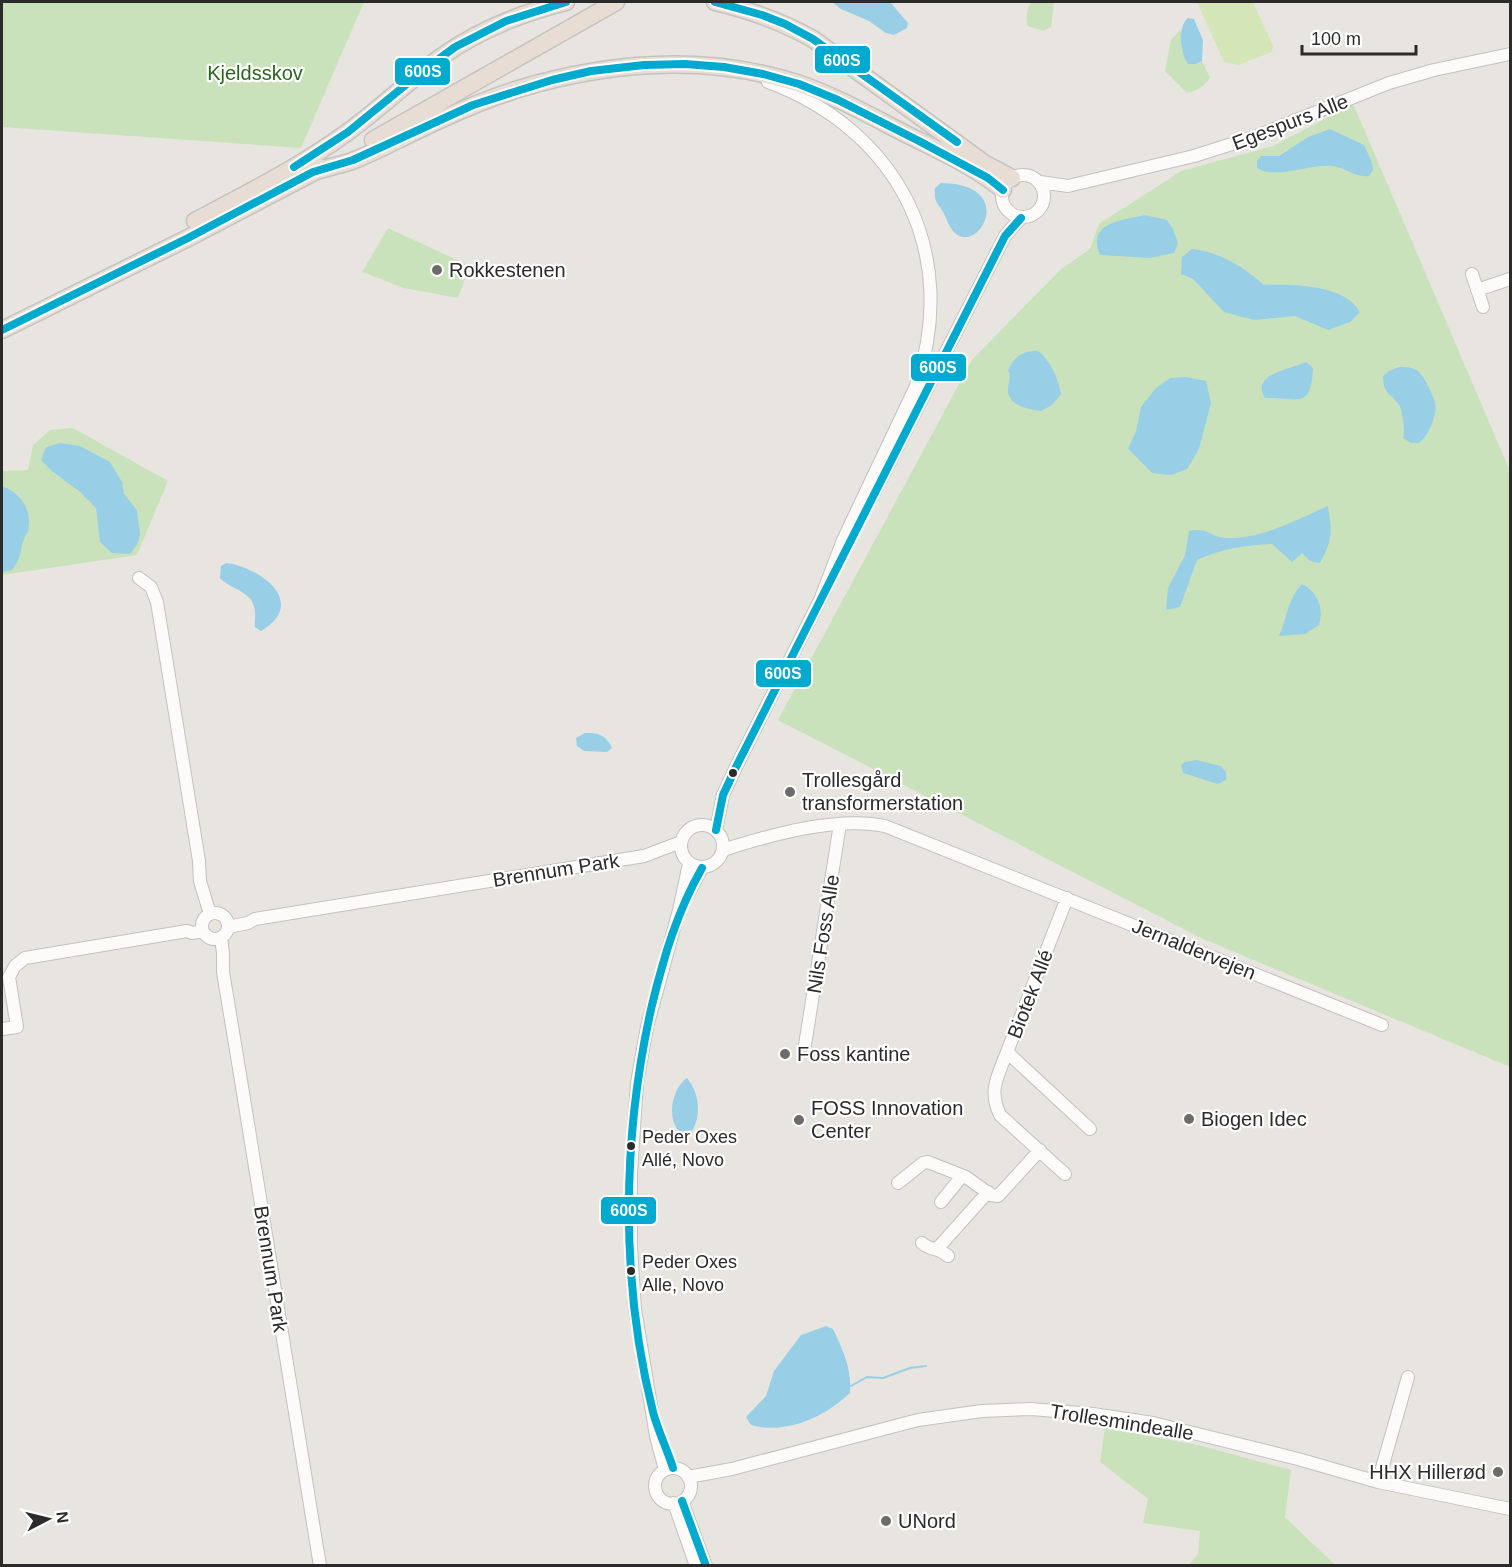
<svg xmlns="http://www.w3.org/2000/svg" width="1512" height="1567" font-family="Helvetica,sans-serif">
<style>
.green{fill:#cae2bb}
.pitch{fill:#d4e6b8}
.water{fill:#98cfe6}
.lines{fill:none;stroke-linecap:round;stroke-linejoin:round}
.stream{stroke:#98cfe6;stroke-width:2}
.minor-casing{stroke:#c2c1c1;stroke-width:14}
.highway-casing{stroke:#c5c3c1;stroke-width:19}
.minor{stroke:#fcfbfa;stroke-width:12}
.highway{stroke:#e8ddd4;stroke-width:16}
.bus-1-casing{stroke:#fff;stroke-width:12}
.bus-1{stroke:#00a9ce;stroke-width:8}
.poi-dot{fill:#6d6c6a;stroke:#fff;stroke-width:2}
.bus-dot{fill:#2b2b2b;stroke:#fff;stroke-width:2}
.labels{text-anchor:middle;stroke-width:4.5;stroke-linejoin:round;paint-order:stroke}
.bus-label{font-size:18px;fill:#2b2b2b;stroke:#fff;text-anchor:start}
.park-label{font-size:20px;fill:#2a651d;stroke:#fff}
.street-label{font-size:20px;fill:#2b2b2b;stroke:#fff}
.poi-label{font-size:20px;fill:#2b2b2b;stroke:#fff;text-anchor:start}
.line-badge{stroke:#fff;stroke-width:2}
.badge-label{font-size:16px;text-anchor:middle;font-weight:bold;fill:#fff}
</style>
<rect width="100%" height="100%" fill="#e8e5e0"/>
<path class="green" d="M2 2H364L301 148 2 127Z
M1031 2H1054L1051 27 1043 31 1028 26C1025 19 1027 9 1031 2Z
M1180 30 1196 64 1202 61 1210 78C1204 87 1197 91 1187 93L1165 71 1171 40Z
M1351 105 1355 108 1510 471V1067L1201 938 778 720 972 360 1061 269 1090 249 1099 224 1181 171 1273 146Z
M388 228 470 266 458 298 404 288 362 272Z
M73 428 168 481 137 555 2 575V471L28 470 33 445 50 430Z
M1105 1428 1198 1445 1291 1470 1285 1517 1335 1565H1189L1198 1554 1200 1531 1143 1523 1148 1499 1100 1462Z"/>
<path class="pitch" d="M1197 2H1253L1273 46 1272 52 1238 65 1224 62Z"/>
<path class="water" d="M832 2H890L908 23 907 28 894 35 886 33 869 21 841 9Z
M1188 18 1194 19 1203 40 1202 61 1196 64H1188C1180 52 1177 27 1188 18Z
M1330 129 1364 145 1371 160 1373 170 1369 176C1355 178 1345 167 1332 166 1309 164 1276 180 1257 168V161L1261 156H1279L1308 137Z
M941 183C1029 184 966 276 946 218 941 204 933 205 935 188Z
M1145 215 1167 220 1173 229 1178 243 1174 253 1150 258 1100 255C1086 222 1121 221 1145 215Z
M1192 249C1220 252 1244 267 1264 285 1293 284 1344 284 1360 312L1350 322 1328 330 1295 316 1254 320 1224 312 1193 279 1181 274 1182 257Z
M1038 351C1051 361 1058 378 1061 394L1052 405 1041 411C1029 409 1007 406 1008 389 1008 381 1012 378 1008 370 1016 355 1022 351 1038 351Z
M1306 362 1313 368C1311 411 1298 397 1265 398 1250 374 1289 370 1306 362Z
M1399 367C1406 367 1412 367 1418 371 1424 376 1437 401 1436 409 1434 421 1428 436 1419 443H1411L1403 438C1405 431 1403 411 1399 405 1391 393 1383 395 1383 376L1389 371Z
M1186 377 1206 381 1211 403 1199 449 1187 469 1171 475 1152 473 1128 449 1136 431 1141 407 1156 388 1170 378Z
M60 443 80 446 110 462 122 482 124 494 137 510 140 534 138 543 130 554 112 553 100 542 96 508 79 491 53 472 41 460 46 447Z
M2 486C20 492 33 510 28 531 26 535 24 539 22 544 20 556 20 559 12 570L2 572Z
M1328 506C1332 533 1333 539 1320 563L1310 561 1302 553 1292 562 1272 544C1245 545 1221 549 1197 560L1180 607 1166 610 1168 588 1185 555 1189 531C1209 527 1210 537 1225 538 1261 540 1295 520 1328 506Z
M226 563C260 567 309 603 261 631L255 627C254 622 256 617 255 612 254 591 231 590 220 578L221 566Z
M1302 584C1318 592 1324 608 1319 625L1305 634 1279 636C1287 618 1288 598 1302 584Z
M585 733C599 733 606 735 612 748L607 752 584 751 577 746 576 738Z
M1196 760 1221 766 1226 772V780L1218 784 1183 773 1181 765 1185 762Z
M687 1078C700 1093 702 1118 690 1134L685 1136C665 1125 670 1090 687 1078Z
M826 1326 833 1329C843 1350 852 1369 850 1393 825 1417 785 1435 751 1425L746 1417 766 1396 774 1371 801 1335Z"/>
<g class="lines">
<path class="stream" d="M851 1386 867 1377 883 1378 910 1368 926 1366"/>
<g class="minor-casing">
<path id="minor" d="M768 82C899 131 961 253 916 386L843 540 822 595
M1002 196a21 21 0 1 1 42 0a21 21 0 1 1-42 0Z
M1040 182 1068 186 1194 156 1254 137 1389 83 1434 70 1510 54
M1472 274 1483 307
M1477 290 1510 279
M871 499 1005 236 1021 218
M139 578 151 587 157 602 199 861 200 881 210 914
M681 846a21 21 0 1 1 42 0a21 21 0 1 1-42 0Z
M716 830 723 795 736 767 825 590
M723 850C770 835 836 816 885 826L1382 1025
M687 896 702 868
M1067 898 1007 1052 1090 1129
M202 926a13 13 0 1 1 26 0a13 13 0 1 1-26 0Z
M228 927 248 923 255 919 644 856 681 842
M221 938 223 953V972L235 1044 320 1566
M2 1029 17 1027 9 977 15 966 25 958 187 931 192 933 203 931
M805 1045 840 824
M1007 1052C998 1076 988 1090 1000 1115L1065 1174
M898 1183 923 1163 928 1162 966 1177 991 1195 998 1196 1040 1150
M941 1202 962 1176
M922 1243C931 1251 938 1247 948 1256
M937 1249 988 1192
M655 1486a18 18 0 1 1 36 0a18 18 0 1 1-36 0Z
M665 1470 656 1436 635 1309 631 1248V1172L637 1083 647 1027 679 910 689 864
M688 1477 732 1469 918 1420 982 1411 1031 1409 1093 1414 1153 1423 1298 1459 1378 1482 1510 1509
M1378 1482 1408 1377
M682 1501 706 1566
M674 1503 696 1566"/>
</g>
<g class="highway-casing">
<path id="highway" d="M715 2C750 10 782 22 813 39L984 163 1012 178
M373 140 616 2
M313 172C326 168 340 165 352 161 368 155 383 147 398 140 436 121 475 103 515 90 607 62 705 54 797 83 833 95 867 114 900 131 935 149 973 165 1003 190
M195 221C246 194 298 168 345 134 379 110 408 81 441 57 479 30 521 13 566 2
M2 330 188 238 322 168"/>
</g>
<use href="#minor" class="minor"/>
<use href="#highway" class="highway"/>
<g class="bus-1-casing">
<path id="bus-1" d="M715 2 762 15 785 24 813 39 957 142
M294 167 348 132 424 70 455 47 506 21 566 2
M2 330 188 238 313 172 353 160 473 105 552 80 591 71 644 65 685 64 724 67 763 74 799 84 838 100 919 141 988 178 1003 190
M716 830 723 795 736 767 1005 236 1021 218
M673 1468C667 1449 658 1431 653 1412 620 1281 622 1136 652 1005 664 956 677 912 702 868
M682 1501 706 1566"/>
</g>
<use href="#bus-1" class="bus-1"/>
</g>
<g class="poi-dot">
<circle cx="437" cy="270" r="6"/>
<circle cx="790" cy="792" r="6"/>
<circle cx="785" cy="1054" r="6"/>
<circle cx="1189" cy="1119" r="6"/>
<circle cx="799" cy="1120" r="6"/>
<circle cx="1498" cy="1472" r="6"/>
<circle cx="886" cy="1521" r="6"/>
</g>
<g class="bus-dot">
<circle cx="733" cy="773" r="5"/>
<circle cx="631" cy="1146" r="5"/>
<circle cx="631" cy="1271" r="5"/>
</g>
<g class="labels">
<g class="bus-label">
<text x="642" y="1143">Peder Oxes<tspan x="642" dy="23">Allé, Novo</tspan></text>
<text x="642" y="1268">Peder Oxes<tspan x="642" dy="23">Alle, Novo</tspan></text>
</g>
<g class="park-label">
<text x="255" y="80">Kjeldsskov</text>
</g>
<g class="street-label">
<text transform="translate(1290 122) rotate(-21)" y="7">Egespurs Alle</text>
<text transform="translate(556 870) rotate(-9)" y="7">Brennum Park</text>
<text transform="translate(823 934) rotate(-81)" y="7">Nils Foss Alle</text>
<text transform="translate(1194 949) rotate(22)" y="7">Jernaldervejen</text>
<text transform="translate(1030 994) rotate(-69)" y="7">Biotek Allé</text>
<text transform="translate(271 1269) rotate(81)" y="7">Brennum Park</text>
<text transform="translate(1122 1422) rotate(9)" y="7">Trollesmindealle</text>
</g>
<g class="poi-label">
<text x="449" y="277">Rokkestenen</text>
<text x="802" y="787">Trollesgård<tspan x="802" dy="23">transformerstation</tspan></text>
<text x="797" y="1061">Foss kantine</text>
<text x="811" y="1115">FOSS Innovation<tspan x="811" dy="23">Center</tspan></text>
<text x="1201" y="1126">Biogen Idec</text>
<text x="1486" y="1479" text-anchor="end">HHX Hillerød</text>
<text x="898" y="1528">UNord</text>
</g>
</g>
<g class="line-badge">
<rect x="814" y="45" width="57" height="29" rx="6" fill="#00a9ce"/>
<rect x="394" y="57" width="57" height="29" rx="6" fill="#00a9ce"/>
<rect x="910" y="353" width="57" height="29" rx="6" fill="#00a9ce"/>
<rect x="755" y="659" width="57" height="29" rx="6" fill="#00a9ce"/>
<rect x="600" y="1196" width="57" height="29" rx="6" fill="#00a9ce"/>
</g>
<g class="badge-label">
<text x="842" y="66">600S</text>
<text x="423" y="77">600S</text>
<text x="938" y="373">600S</text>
<text x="783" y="679">600S</text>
<text x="629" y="1216">600S</text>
</g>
<rect width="1512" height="1567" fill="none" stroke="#2b2b2b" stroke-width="6"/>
<g transform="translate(48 1519) rotate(83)" stroke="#ffffff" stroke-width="4.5" paint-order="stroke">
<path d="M0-4.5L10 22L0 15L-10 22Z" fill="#2b2b2b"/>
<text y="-9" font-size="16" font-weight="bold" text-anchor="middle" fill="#2b2b2b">N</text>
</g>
<path d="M1302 45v9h114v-9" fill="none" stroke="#2b2b2b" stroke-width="3"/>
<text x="1311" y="45" font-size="18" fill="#2b2b2b" stroke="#ffffff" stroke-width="4.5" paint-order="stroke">100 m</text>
</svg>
